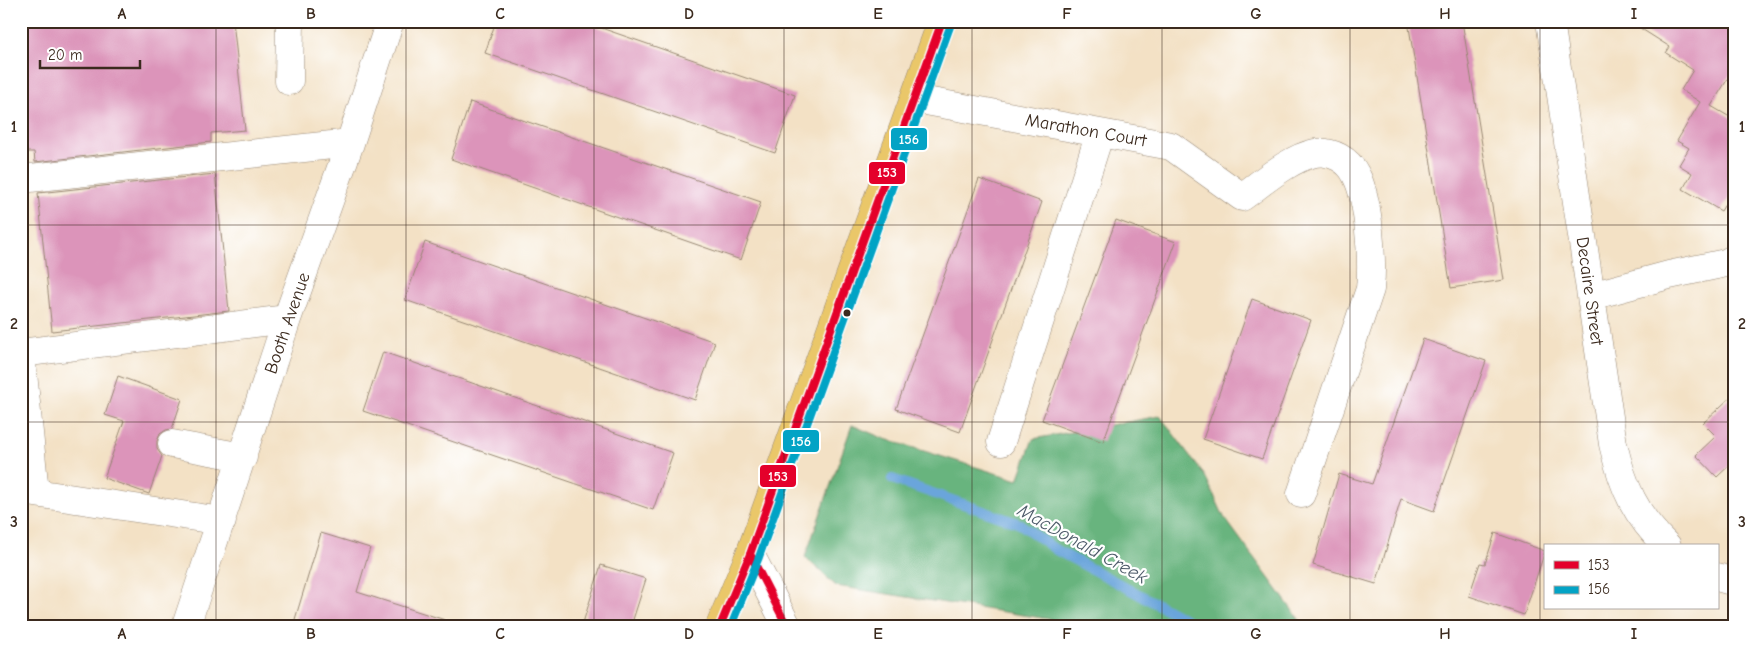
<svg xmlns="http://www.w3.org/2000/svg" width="1756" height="647" font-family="'Comic Neue',sans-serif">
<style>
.forest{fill:#67b47e;stroke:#516f4e}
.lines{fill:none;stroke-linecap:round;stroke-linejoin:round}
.stream{stroke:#6aa5db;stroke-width:10}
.building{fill:#dc94ba}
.minor-casing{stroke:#978672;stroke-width:29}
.major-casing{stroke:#978672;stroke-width:29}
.minor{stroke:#fff;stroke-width:28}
.major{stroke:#eac769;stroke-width:28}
.bus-1-casing{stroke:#fff;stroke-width:11}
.bus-2-casing{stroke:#fff;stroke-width:11}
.bus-1{stroke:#e4002b;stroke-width:8}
.bus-2{stroke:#03a3c5;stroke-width:8}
.grid{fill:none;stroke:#3b2a1e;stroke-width:1;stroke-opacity:0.55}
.bus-dot{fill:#3b2a1e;stroke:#fff;stroke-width:2}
.labels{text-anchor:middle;stroke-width:4.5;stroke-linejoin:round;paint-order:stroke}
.street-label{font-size:18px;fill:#3b2a1e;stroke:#fff}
.water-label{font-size:19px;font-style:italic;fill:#4e5b6a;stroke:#fff}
.line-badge{stroke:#fff;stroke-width:2}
.badge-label{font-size:14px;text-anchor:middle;font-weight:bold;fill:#fff}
.neatline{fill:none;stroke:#3b2a1e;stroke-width:2}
.grid-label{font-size:16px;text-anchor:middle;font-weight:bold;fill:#3b2a1e}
</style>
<rect width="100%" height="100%" fill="#fff"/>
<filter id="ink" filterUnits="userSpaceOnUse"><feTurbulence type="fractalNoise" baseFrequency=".02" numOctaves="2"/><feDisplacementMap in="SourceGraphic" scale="10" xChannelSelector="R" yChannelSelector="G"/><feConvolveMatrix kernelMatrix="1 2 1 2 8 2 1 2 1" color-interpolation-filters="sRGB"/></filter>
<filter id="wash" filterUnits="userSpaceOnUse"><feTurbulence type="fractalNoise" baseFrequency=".0096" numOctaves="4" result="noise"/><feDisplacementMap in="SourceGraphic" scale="20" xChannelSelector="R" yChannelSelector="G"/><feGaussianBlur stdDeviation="1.12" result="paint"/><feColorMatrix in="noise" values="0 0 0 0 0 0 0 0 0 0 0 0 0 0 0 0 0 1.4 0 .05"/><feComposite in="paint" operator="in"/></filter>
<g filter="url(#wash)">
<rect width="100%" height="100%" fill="#f3e1c5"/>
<path class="forest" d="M1160 416 1205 476 1224 517 1304 626H1094L836 586 805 557 852 425 885 439 1018 480 1033 439Z"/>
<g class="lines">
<path class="stream" d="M892 479 1020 524 1056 550 1198 626"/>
</g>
<g id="blocks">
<path class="building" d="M21 21H233L245 130 211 133V142L35 162 34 152H27L21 97Z
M496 21H581L795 95 775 153 485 53Z
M1408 21H1462L1504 280 1451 288Z
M1629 21H1735V67L1711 106 1735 120V188L1721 211 1683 189 1692 173 1679 165 1689 148 1677 141 1700 102 1681 90 1693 70 1666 53 1670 47Z
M470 102 761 202 741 260 451 159Z
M215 174 229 311 52 331 38 193Z
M979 179 1042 202 960 432 896 409Z
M1116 220 1176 242 1103 442 1042 420Z
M425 242 715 342 695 400 405 300Z
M1252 299 1311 320 1262 459 1203 439Z
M1423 339 1486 361 1434 511 1401 499 1376 584 1313 565 1339 474 1372 484Z
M383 352 673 453 653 510 363 411Z
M118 376 182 399 172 429 166 430 160 434 157 441V449L162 456 149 494 104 478 124 421 105 415Z
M1735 393V460L1717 477 1696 455 1716 436 1703 423Z
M321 533 370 548 357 592 445 620 444 626H293Z
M1495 533 1545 551 1524 615 1469 596 1480 563 1485 564Z
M601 565 646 579 631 626H582Z"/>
</g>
</g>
<g filter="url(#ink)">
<use href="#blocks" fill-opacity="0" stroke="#978672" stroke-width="1"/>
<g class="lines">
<g class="minor-casing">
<path id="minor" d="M1550 21 1613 444C1623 487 1635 515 1667 546
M289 81 290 21
M915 99 1171 146 1242 197C1263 182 1290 158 1315 153 1331 150 1349 160 1356 175 1369 200 1373 261 1370 289L1301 494
M21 179 350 143
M1591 296 1669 275 1726 263 1735 258
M21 353 35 493 222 521
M21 353 287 319
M1001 442 1100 133
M172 444 243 457
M750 554 787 626
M1717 577 1735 582
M186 626 287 319 350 143 390 21"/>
</g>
<g class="major-casing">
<path id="major" d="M720 626 750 554 942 21"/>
</g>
<use href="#minor" class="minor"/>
<use href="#major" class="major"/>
<g class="bus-1-casing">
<path id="bus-1" d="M750 554 787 626
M720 626 750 554 942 21"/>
</g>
<g class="bus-2-casing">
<path id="bus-2" d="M731 626 759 557 951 24"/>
</g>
<use href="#bus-1" class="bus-1"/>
<use href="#bus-2" class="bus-2"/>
</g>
</g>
<path class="grid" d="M216 21V626M406 21V626M594 21V626M784 21V626M972 21V626M1162 21V626M1350 21V626M1540 21V626M21 225H1735M21 422H1735"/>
<circle class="bus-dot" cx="847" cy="313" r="4.5"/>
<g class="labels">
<g class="street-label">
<text transform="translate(1086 130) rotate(10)" y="6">Marathon Court</text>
<text transform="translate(1590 291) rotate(82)" y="6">Decaire Street</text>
<text transform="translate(287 323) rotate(-71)" y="6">Booth Avenue</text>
</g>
<g class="water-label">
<text transform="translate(1083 543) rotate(29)" y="7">MacDonald Creek</text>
</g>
</g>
<g class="line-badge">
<rect x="890" y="127" width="38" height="24" rx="5" fill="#03a3c5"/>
<rect x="868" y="161" width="38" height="24" rx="5" fill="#e4002b"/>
<rect x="782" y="429" width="38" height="24" rx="5" fill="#03a3c5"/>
<rect x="759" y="464" width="38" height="24" rx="5" fill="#e4002b"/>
</g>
<g class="badge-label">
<text x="909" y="144">156</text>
<text x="887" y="177">153</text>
<text x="801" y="446">156</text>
<text x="778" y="481">153</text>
</g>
<rect width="1756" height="647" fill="none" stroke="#fff" stroke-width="55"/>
<rect x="1544" y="544" width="175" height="65" fill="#ffffff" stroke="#b1aaa5"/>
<rect x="1554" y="561" width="25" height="8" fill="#e4002b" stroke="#b1aaa5"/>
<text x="1588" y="570" font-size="15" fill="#3b2a1e">153</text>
<rect x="1554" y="586" width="25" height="8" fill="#03a3c5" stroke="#b1aaa5"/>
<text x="1588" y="594" font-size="15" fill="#3b2a1e">156</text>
<path d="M40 60v8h100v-8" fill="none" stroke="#3b2a1e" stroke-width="2.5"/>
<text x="48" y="60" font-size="15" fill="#3b2a1e" stroke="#ffffff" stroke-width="4" paint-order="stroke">20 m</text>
<rect x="28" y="28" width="1700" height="592" class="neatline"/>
<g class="grid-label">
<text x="122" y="19">A</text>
<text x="311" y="19">B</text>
<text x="500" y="19">C</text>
<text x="689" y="19">D</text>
<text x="878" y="19">E</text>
<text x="1067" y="19">F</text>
<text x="1256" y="19">G</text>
<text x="1445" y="19">H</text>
<text x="1634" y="19">I</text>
<text x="14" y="132">1</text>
<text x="1742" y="132">1</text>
<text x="14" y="329">2</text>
<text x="1742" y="329">2</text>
<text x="14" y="527">3</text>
<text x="1742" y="527">3</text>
<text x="122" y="639">A</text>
<text x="311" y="639">B</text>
<text x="500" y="639">C</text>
<text x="689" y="639">D</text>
<text x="878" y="639">E</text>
<text x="1067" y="639">F</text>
<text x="1256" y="639">G</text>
<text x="1445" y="639">H</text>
<text x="1634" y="639">I</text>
</g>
</svg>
